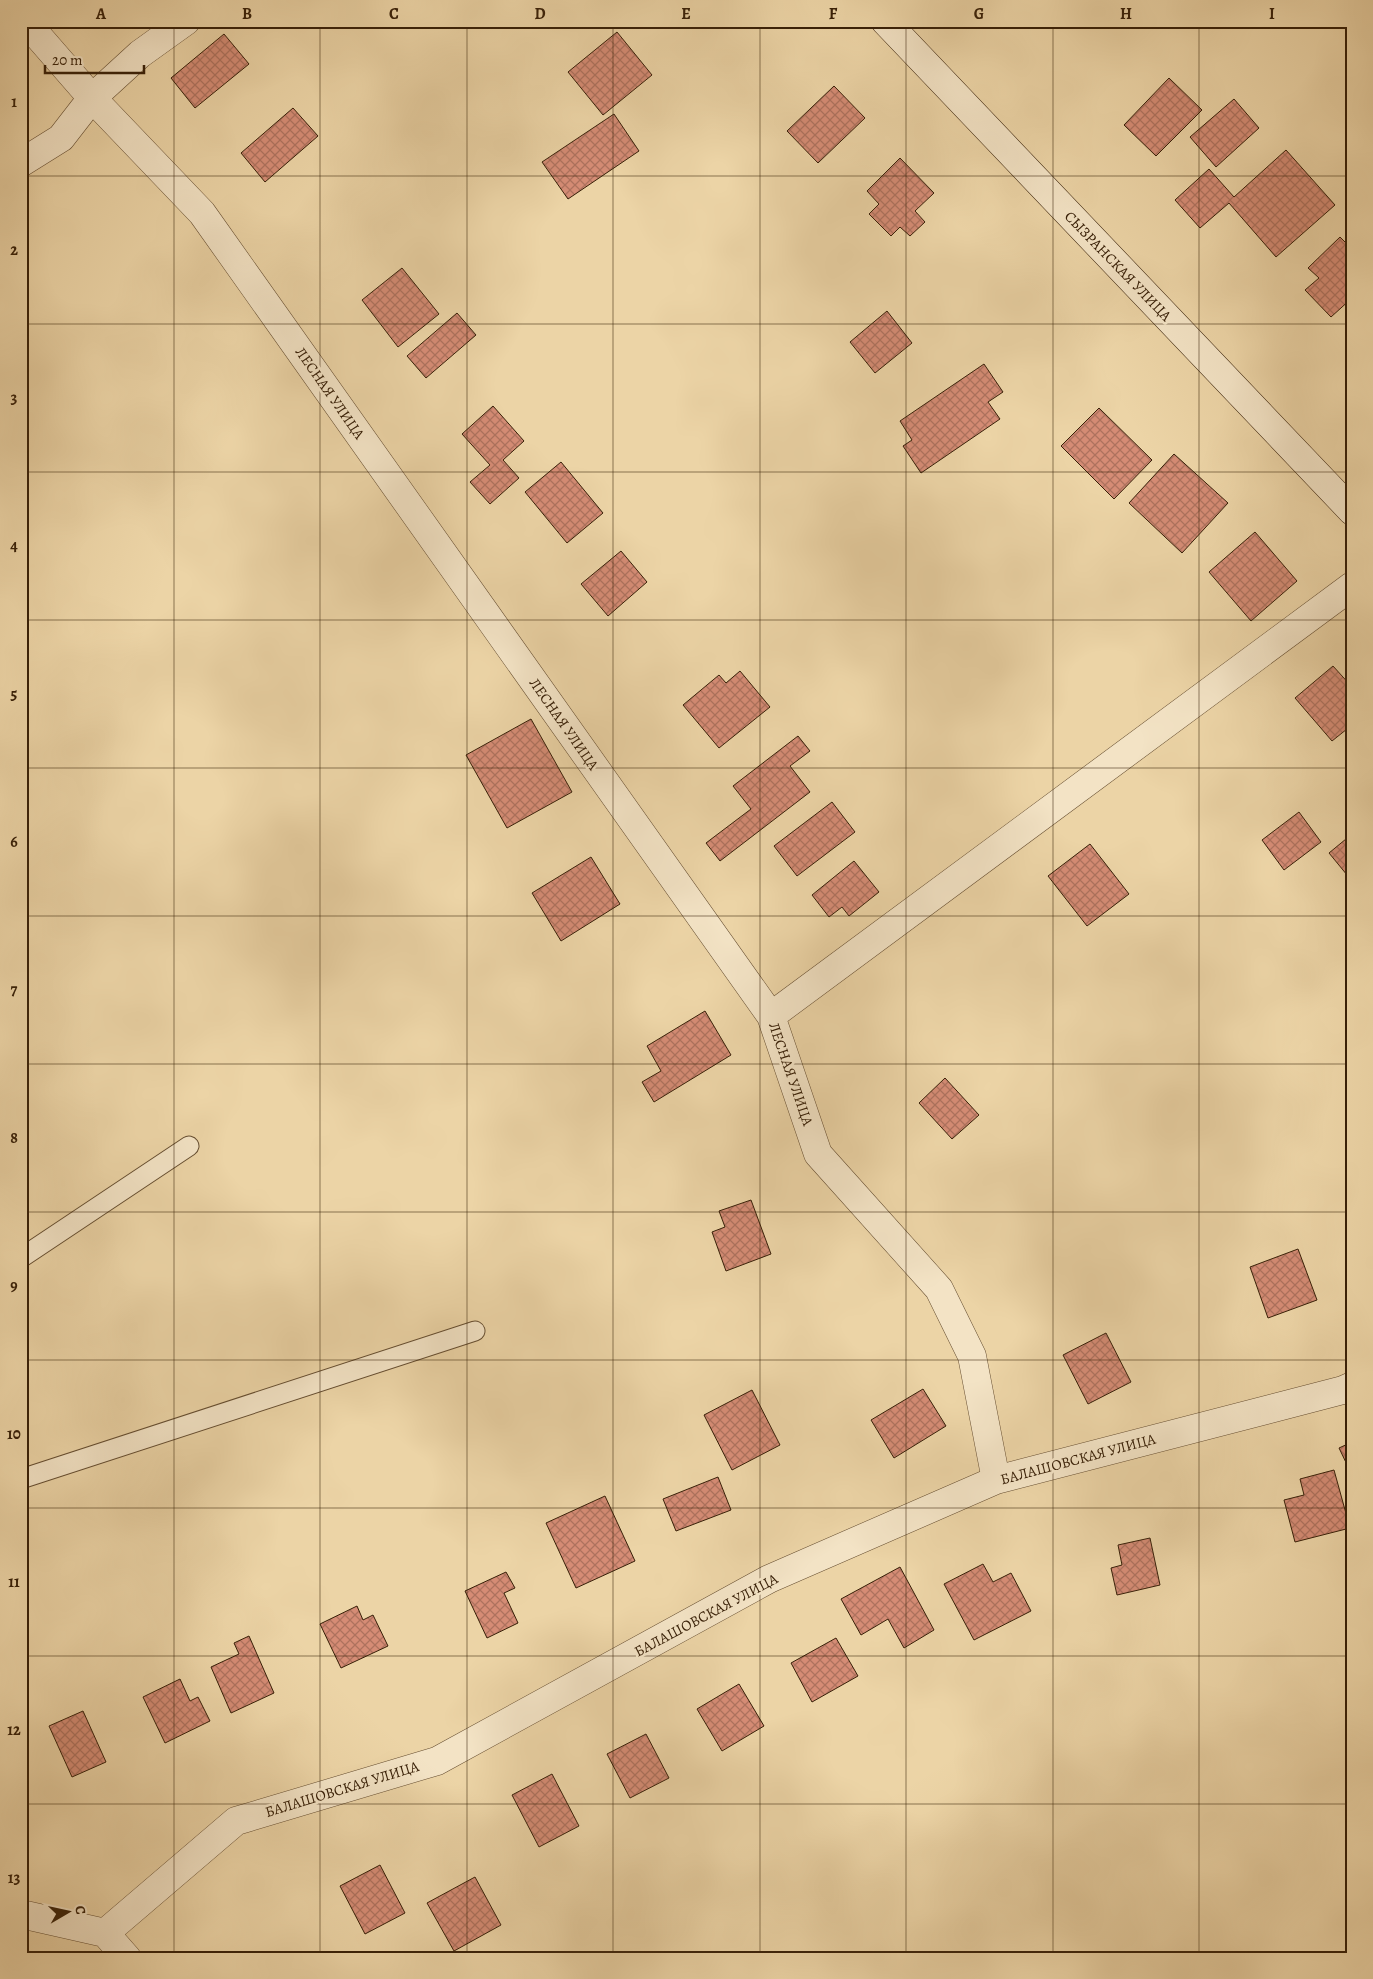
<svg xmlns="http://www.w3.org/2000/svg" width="1373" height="1979" font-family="Alegreya,serif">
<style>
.building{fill:url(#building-cross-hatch);stroke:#382008}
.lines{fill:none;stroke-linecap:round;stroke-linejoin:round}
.lane-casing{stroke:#654d30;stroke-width:21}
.street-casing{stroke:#654d30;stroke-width:29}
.secondary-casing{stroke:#382008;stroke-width:29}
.lane{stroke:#f3e3c5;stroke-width:19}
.street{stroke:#f3e3c5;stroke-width:28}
.secondary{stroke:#f3e3c5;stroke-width:28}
.grid{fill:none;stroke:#382008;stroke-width:1;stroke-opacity:0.55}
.labels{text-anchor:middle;stroke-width:5;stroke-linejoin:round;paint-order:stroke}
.street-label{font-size:15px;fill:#382008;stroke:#f3e3c5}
.neatline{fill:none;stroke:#382008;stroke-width:2}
.grid-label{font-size:16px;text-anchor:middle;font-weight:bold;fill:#382008}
</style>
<defs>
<pattern id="building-cross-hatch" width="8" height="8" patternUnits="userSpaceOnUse" patternTransform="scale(1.25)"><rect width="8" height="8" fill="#d58c75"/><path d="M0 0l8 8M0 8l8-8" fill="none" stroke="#ae725e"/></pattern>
</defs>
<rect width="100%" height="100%" fill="#ecd4a6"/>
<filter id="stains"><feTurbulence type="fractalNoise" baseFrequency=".004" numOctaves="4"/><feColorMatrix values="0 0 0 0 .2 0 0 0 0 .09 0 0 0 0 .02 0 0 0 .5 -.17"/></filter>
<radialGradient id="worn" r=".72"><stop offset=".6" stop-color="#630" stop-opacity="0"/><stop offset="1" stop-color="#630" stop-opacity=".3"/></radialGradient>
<path class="building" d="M617 32 652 75 603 115 568 72Z
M224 34 249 64 195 108 171 78Z
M1169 78 1202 110 1156 156 1124 125Z
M834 86 865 118 818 163 787 131Z
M1234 99 1259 128 1216 167 1190 137Z
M293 108 318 136 265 182 241 153Z
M614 114 639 151 568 199 542 162Z
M1286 150 1335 205 1276 257 1229 203 1200 228 1175 200 1209 169 1234 197Z
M900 158 934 193 915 211 925 222 910 236 900 227 891 236 869 214 879 204 867 191Z
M1340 237 1352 249V298L1331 317 1305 290 1319 278 1308 268Z
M402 268 439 314 398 347 362 300Z
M887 311 912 343 875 373 850 342Z
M457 313 476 335 426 378 407 356Z
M984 364 1003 392 988 402 1000 419 921 473 903 446 912 440 900 421Z
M493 406 524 441 503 460 519 478 490 504 470 482 490 465 462 434Z
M1099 408 1152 460 1114 499 1061 446Z
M1174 454 1228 503 1182 553 1129 503Z
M561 462 603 513 567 543 525 492Z
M1255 532 1297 581 1251 621 1209 572Z
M621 551 647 582 608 616 581 584Z
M1333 666 1352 687V725L1332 741 1295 698Z
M740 671 770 707 719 748 683 705 719 675 726 683Z
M531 719 572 792 507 828 466 755Z
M798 736 810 751 790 766 810 792 720 861 706 843 751 809 733 786Z
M832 802 855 832 797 876 774 846Z
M1299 812 1321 842 1284 870 1262 840Z
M1352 834V881L1329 853Z
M1090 844 1129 894 1087 926 1048 876Z
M591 857 620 904 561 941 532 893Z
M854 861 879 892 849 916 842 907 829 917 812 895Z
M705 1011 731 1055 654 1102 642 1082 661 1071 647 1046Z
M945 1078 979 1115 952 1139 919 1103Z
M751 1200 771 1254 726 1271 712 1232 725 1227 719 1211Z
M1298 1249 1317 1300 1268 1318 1250 1267Z
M1106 1333 1131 1382 1088 1404 1063 1355Z
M923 1389 946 1426 894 1458 871 1420Z
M752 1390 780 1445 732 1470 704 1415Z
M1352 1442V1475L1339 1448Z
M1334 1470 1350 1528 1295 1542 1284 1500 1304 1495 1300 1479Z
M718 1477 731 1510 676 1531 663 1499Z
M605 1496 635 1561 576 1588 546 1523Z
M1150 1538 1160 1585 1117 1595 1111 1568 1122 1565 1118 1545Z
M983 1564 993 1582 1011 1573 1031 1611 974 1640 944 1584Z
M900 1567 934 1630 904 1648 888 1619 861 1635 841 1599Z
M506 1572 515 1588 504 1593 518 1623 487 1638 465 1591Z
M357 1606 363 1620 373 1615 388 1646 341 1668 320 1624Z
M249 1636 274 1693 231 1713 211 1667 239 1654 234 1643Z
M836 1638 858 1676 812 1702 791 1663Z
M180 1679 190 1701 198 1697 210 1721 165 1743 143 1697Z
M739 1684 764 1726 722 1751 697 1709Z
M83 1711 106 1762 72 1777 49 1726Z
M646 1734 669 1778 630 1798 607 1754Z
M552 1774 579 1826 539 1847 512 1795Z
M380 1865 405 1913 365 1934 340 1886Z
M475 1877 501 1925 454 1951 427 1903Z"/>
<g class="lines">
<g class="lane-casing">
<path id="lane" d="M21 1258 189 1146
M21 1479 475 1331"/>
</g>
<g class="street-casing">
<path id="street" d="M25 21 92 98 202 213 771 1016 818 1154 939 1289 972 1356 996 1480
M21 163 61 138 92 98 140 54 186 21
M771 1016 1352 586
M21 1914 105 1933 127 1958
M105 1933 236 1821 437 1761 769 1579 996 1480 1343 1390 1352 1386"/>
</g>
<g class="secondary-casing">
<path id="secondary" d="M885 21 1352 511"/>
</g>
<use href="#lane" class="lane"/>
<use href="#street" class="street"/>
<use href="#secondary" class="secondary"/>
</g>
<path class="grid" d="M174 21V1958M320 21V1958M467 21V1958M613 21V1958M760 21V1958M906 21V1958M1053 21V1958M1199 21V1958M21 176H1352M21 324H1352M21 472H1352M21 620H1352M21 768H1352M21 916H1352M21 1064H1352M21 1212H1352M21 1360H1352M21 1508H1352M21 1656H1352M21 1804H1352"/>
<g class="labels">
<g class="street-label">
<text transform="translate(1118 266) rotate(46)" y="5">СЫЗРАНСКАЯ УЛИЦА</text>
<text transform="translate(330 393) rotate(55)" y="5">ЛЕСНАЯ УЛИЦА</text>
<text transform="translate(564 724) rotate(55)" y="5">ЛЕСНАЯ УЛИЦА</text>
<text transform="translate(791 1074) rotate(71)" y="5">ЛЕСНАЯ УЛИЦА</text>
<text transform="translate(1078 1459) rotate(-15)" y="5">БАЛАШОВСКАЯ УЛИЦА</text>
<text transform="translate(706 1615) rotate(-28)" y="5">БАЛАШОВСКАЯ УЛИЦА</text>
<text transform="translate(342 1789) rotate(-17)" y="5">БАЛАШОВСКАЯ УЛИЦА</text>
</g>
</g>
<rect width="1373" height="1979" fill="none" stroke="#ecd4a6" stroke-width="55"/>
<g transform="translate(68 1912) rotate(81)" stroke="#f3e3c5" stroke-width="4" paint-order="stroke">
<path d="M0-4L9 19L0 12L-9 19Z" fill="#382008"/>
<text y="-8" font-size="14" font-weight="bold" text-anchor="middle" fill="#382008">С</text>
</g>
<path d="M45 65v8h99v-8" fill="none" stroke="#382008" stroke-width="2.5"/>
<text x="52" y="65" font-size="15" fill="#382008" stroke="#f3e3c5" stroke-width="4" paint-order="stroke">20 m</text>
<rect x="28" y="28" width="1318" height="1924" class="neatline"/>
<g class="grid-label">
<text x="101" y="19">A</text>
<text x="247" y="19">B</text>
<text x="394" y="19">C</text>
<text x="540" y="19">D</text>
<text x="686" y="19">E</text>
<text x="833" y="19">F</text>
<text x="979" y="19">G</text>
<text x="1126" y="19">H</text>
<text x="1272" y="19">I</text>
<text x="14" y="107">1</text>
<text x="14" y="255">2</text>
<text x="14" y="403">3</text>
<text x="14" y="551">4</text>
<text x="14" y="699">5</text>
<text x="14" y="847">6</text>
<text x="14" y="995">7</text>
<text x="14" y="1143">8</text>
<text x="14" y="1291">9</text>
<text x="14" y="1439">10</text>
<text x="14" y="1587">11</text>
<text x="14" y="1735">12</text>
<text x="14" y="1883">13</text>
</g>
<rect width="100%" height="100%" filter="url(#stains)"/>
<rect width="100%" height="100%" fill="url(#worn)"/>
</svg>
